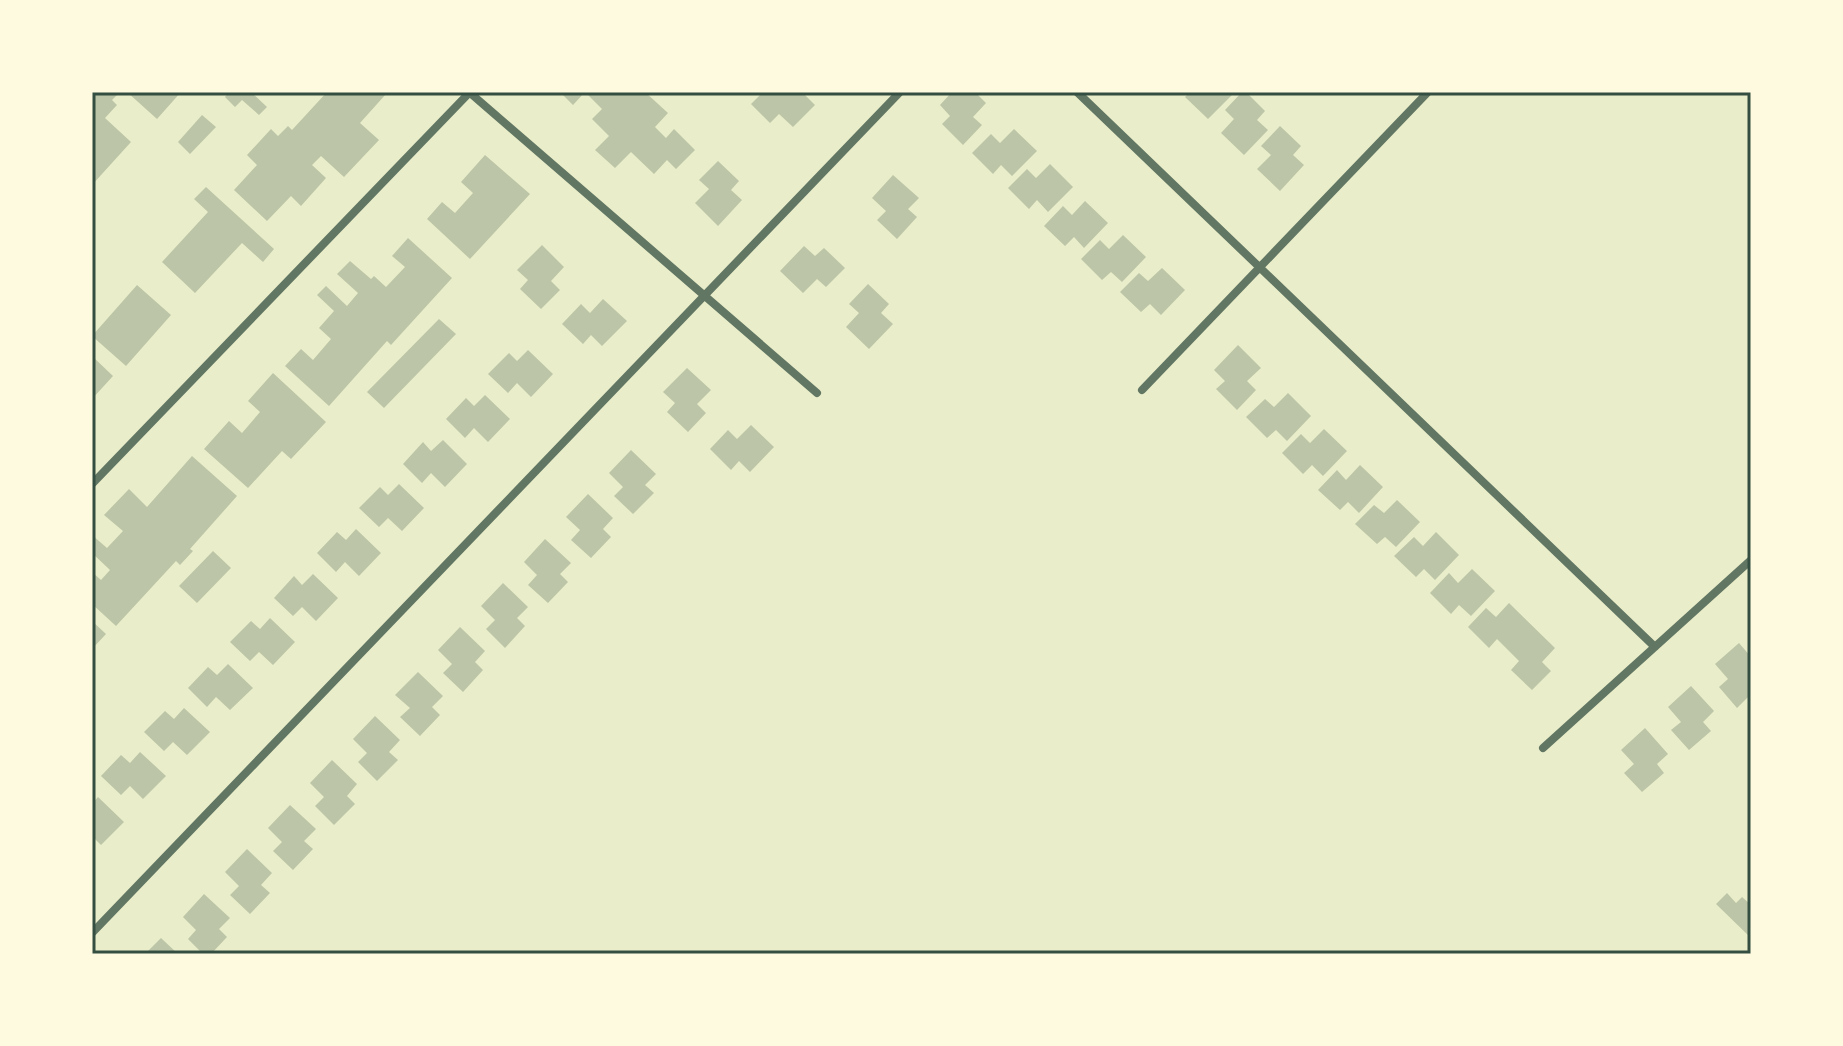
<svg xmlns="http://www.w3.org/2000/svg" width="1843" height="1046" font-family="Rubik,sans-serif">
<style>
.building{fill:#bcc5a7}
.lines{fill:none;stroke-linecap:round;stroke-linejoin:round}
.minor{stroke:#617663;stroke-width:8}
.neatline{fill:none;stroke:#344e41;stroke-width:3}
</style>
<rect width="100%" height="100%" fill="#e9edc9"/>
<path class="building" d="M92 92H120L112 100 117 105 105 118 131 142 92 185Z
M127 92H181L157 119Z
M229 92H251L267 107 259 115 242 100 235 107 225 97Z
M327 92 386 94 360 123 379 140 344 177 321 156 312 165 326 178 301 206 291 196 267 221 234 190 257 165 247 155 271 129 278 136 288 126 292 130Z
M560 92H645L668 113 655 127 666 138 674 129 695 150 676 169 667 160 654 174 631 152 615 168 595 150 609 136 592 119 602 109 585 92 573 105Z
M763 92H802L815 105 793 127 779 114 770 123 751 104Z
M952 92H975L986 103 973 117 982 125 963 145 942 124 950 116 940 105Z
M1190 92H1229L1232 95 1208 119 1185 97Z
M1242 92H1246L1265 111 1257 120 1268 130 1244 155 1221 133 1234 119 1225 110Z
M202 115 216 127 190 154 178 142Z
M1280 126 1301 146 1293 155 1304 165 1280 191 1257 169 1271 155 1261 146Z
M1014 129 1037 151 1012 176 1001 165 993 174 972 153 991 134 1000 143Z
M485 155 530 194 470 259 427 219 442 202 455 213 473 193 461 182Z
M718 161 739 181 731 190 742 200 718 226 695 203 709 189 699 180Z
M1050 164 1073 187 1048 212 1037 200 1029 209 1008 188 1027 169 1036 178Z
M893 175 919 198 908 209 917 217 897 239 877 220 886 211 872 198Z
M206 187 274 249 263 262 242 243 195 293 162 262 208 212 194 199Z
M1085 201 1108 223 1084 248 1074 237 1065 246 1044 226 1063 206 1072 215Z
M1123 235 1146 257 1122 282 1111 272 1102 280 1081 259 1100 240 1109 249Z
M408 238 452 278 391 345 387 341 329 406 285 366 301 349 313 360 331 339 319 328 334 311 317 295 326 286 347 306 358 293 337 274 350 261 371 279 374 276 386 287 405 267 392 256Z
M542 245 564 267 551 281 560 290 541 309 520 289 528 280 517 270Z
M804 246 815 256 824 248 845 268 826 287 817 279 803 293 780 271Z
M1162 268 1185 290 1161 315 1150 304 1141 312 1120 292 1139 273 1148 281Z
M868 284 889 304 881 313 893 324 869 349 846 327 859 313 849 304Z
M137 285 171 315 126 366 92 336Z
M603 299 627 321 602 346 591 335 583 344 562 324 581 304 590 313Z
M439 319 456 334 384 408 367 392Z
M1238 345 1261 368 1247 381 1256 390 1237 410 1216 389 1225 381 1214 370Z
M528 350 553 374 531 397 517 383 508 393 488 374 509 353 517 361Z
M92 356 113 376 92 399Z
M687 368 711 390 697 404 706 413 688 432 667 412 675 403 663 392Z
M273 373 326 422 291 459 282 451 248 488 204 449 229 421 242 433 260 412 248 401Z
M1288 393 1311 416 1287 441 1276 430 1267 438 1246 417 1265 399 1274 407Z
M485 395 510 419 488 442 474 428 465 438 446 419 466 398 474 406Z
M751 425 774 447 750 472 739 461 731 470 710 449 728 430 737 439Z
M1324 429 1347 451 1323 476 1312 465 1303 474 1282 453 1301 434 1310 443Z
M443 440 467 464 445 487 431 473 422 483 403 464 423 442 431 451Z
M631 450 656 474 645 485 654 493 633 514 614 496 623 487 609 473Z
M192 456 237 496 190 549 193 551 180 565 176 561 116 626 92 604V572L101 580 110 570 92 553V535L107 548 123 531 104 515 129 489 147 507Z
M1360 465 1383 487 1359 513 1348 502 1340 510 1318 490 1337 470 1346 480Z
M399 484 424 508 402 531 388 518 379 527 359 508 380 487 388 495Z
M588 494 613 518 603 529 611 537 591 558 571 540 580 530 566 517Z
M1397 500 1420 522 1396 547 1385 537 1377 544 1355 524 1374 505 1384 513Z
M356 529 381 553 359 576 345 562 336 572 317 553 337 532 346 540Z
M1436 532 1459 555 1435 580 1424 569 1416 577 1394 556 1414 537 1423 546Z
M545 539 571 563 560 574 568 582 548 603 528 585 537 575 524 562Z
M213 551 231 568 197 603 179 586Z
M1472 569 1495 591 1471 616 1459 605 1451 614 1430 593 1449 573 1458 583Z
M313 574 338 598 316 621 302 607 293 616 274 598 294 576 302 585Z
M503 583 528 607 517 618 525 626 505 648 486 629 495 620 481 606Z
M1509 603 1555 648 1542 662 1551 671 1532 690 1511 670 1519 661 1497 639 1489 648 1468 627 1486 608 1496 617Z
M270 618 295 642 273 665 259 652 250 661 230 642 251 621 260 629Z
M92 621 106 634 92 649Z
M460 627 485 651 475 662 483 670 463 692 443 673 452 664 438 650Z
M1739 643 1751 657V694L1737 708 1719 687 1728 679 1715 664Z
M228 664 253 688 230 710 216 697 207 707 188 688 208 667 217 675Z
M418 672 443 696 432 707 440 715 420 736 400 717 410 708 395 695Z
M1691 686 1714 711 1703 722 1711 731 1689 750 1671 730 1681 722 1668 707Z
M184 708 210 732 187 755 173 742 164 751 144 732 165 711 174 719Z
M375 716 400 740 389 752 398 760 377 781 358 762 367 753 353 739Z
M1645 728 1668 754 1657 764 1664 773 1642 792 1624 773 1634 764 1621 750Z
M140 752 166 776 143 799 130 786 121 795 101 776 121 755 130 763Z
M332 760 357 784 347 796 355 804 334 825 315 806 324 797 310 783Z
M98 797 124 822 101 845 92 836V804Z
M290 805 316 829 304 841 313 849 293 870 273 851 282 842 268 828Z
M247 849 272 873 261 885 270 893 250 914 230 895 239 886 225 872Z
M1727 893 1736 903 1742 897 1751 905V938L1716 904Z
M204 894 230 918 219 929 227 937 211 954H203L188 939 196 930 183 917Z
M161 938 178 954H145Z"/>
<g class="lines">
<path class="minor" d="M469 92 817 393
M1077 92 1655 647
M1142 390 1428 92
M92 484 470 92
M1543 748 1751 560
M92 933 900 92"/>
</g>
<rect width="1843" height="1046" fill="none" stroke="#fefae0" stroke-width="188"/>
<rect x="94" y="94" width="1655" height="858" class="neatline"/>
</svg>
